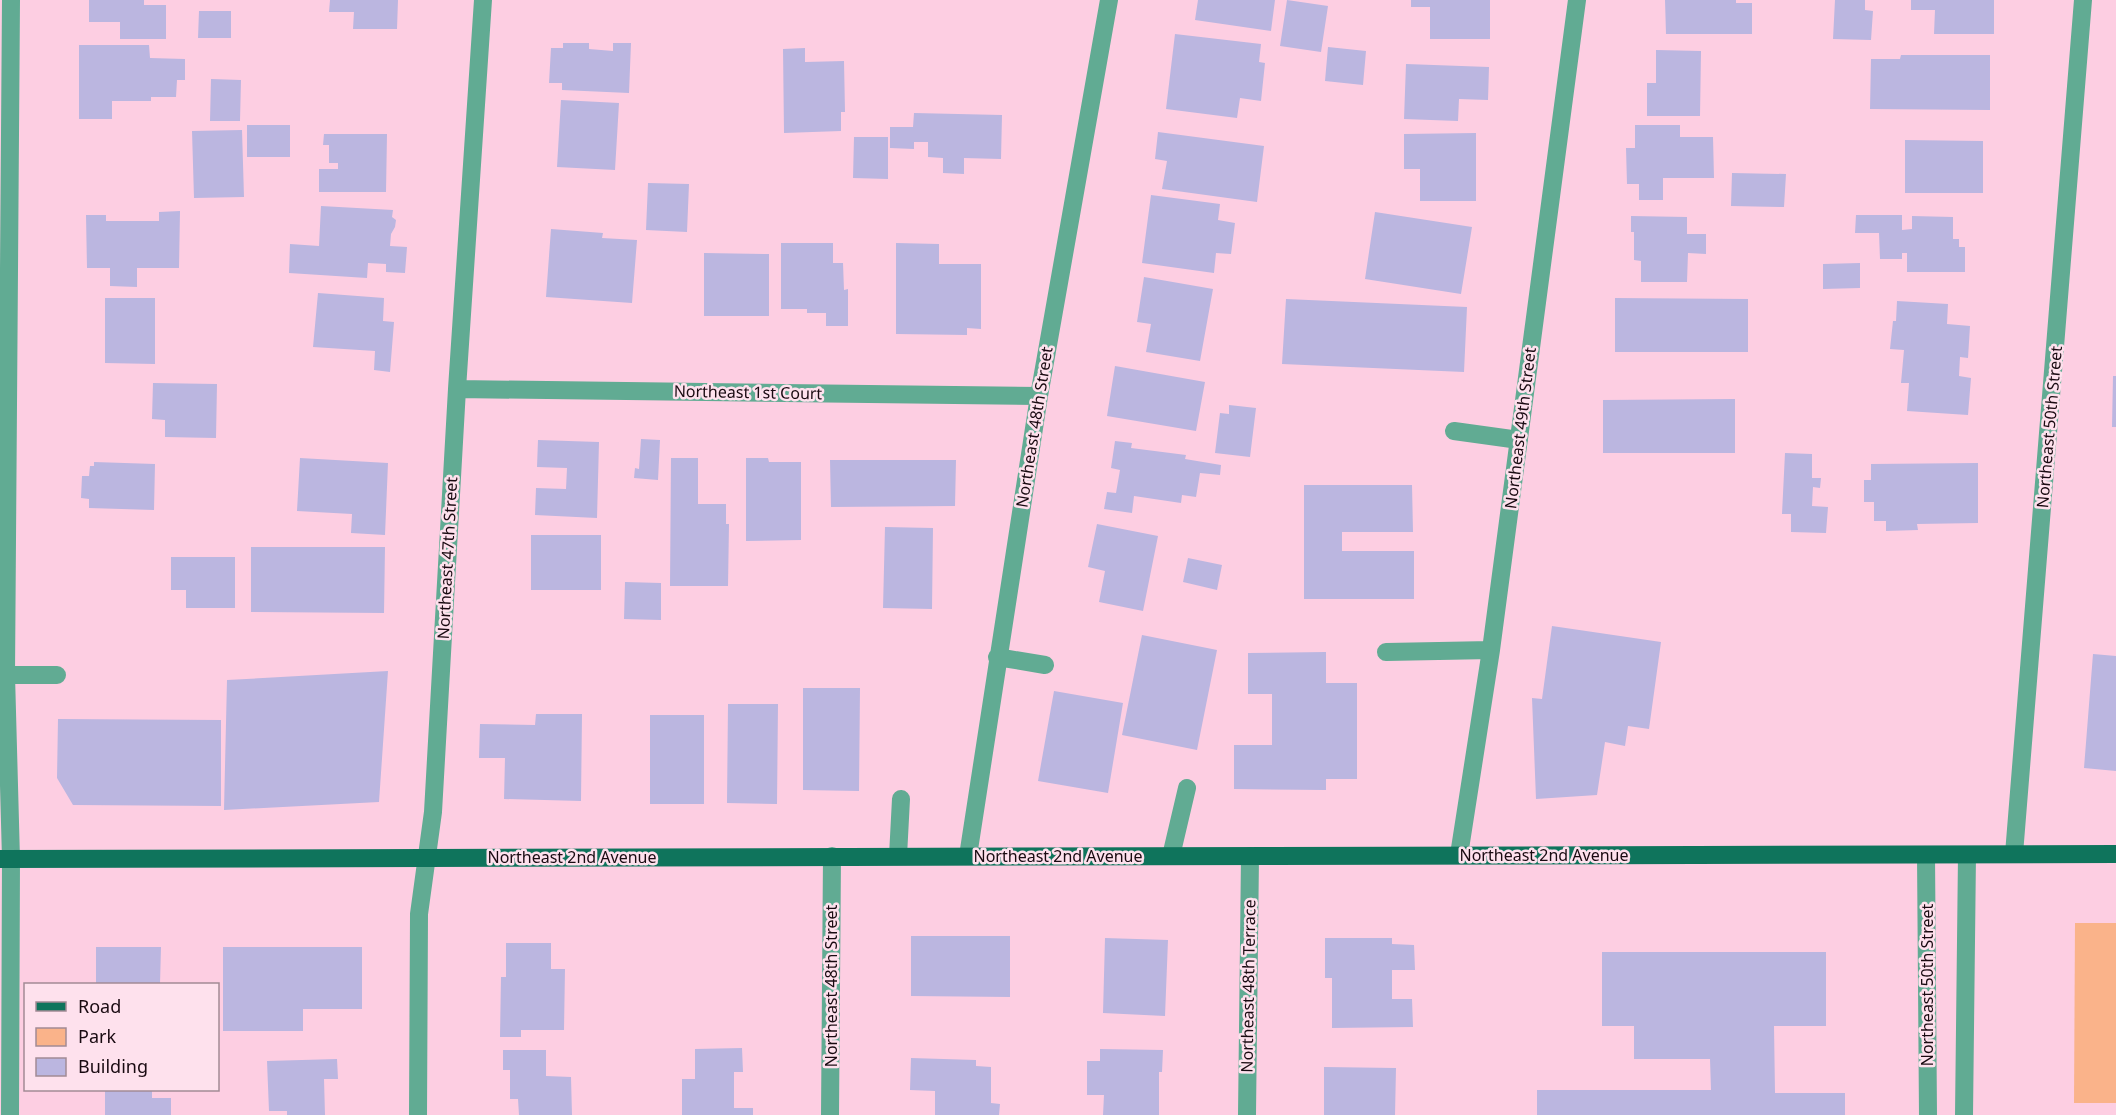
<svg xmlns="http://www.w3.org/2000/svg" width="2116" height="1115" font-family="'Noto Sans',sans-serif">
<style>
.green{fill:#fab38a}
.building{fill:#bbb6e0}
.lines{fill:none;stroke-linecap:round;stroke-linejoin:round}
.minor{stroke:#61ab93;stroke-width:18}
.major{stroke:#0f745c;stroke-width:18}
.labels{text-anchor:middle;stroke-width:5;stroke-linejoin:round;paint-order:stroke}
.street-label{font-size:16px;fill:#190a11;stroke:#fee1ed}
</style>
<rect width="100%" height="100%" fill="#fdcee2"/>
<path class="green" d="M2075 923H2116V1103H2074Z"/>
<path class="building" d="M89 0H144V5H166V39H120V22H89Z
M330 0H398L397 29H353L354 12H329Z
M1198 0H1275L1271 31 1195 20Z
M1287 0 1328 6 1321 52 1280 46Z
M1411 0H1490V39H1430V7H1411Z
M1665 0H1736V3H1752V34H1666Z
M1835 0H1865V10L1873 11 1871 40 1833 39Z
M1911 0H1994V34H1934L1935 10H1911Z
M199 11H231V38H198Z
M1175 34 1261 44 1259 62 1265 63 1261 101 1240 98 1237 118 1166 109Z
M563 43H589V49L613 51V43H631L629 93 562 90V83H549L551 48H563Z
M79 45H149L150 58 185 59V80H177L176 97H151V101H112V119H79Z
M1328 47 1366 51 1363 85 1325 81Z
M805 48V62L844 61 845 112H841V131L784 133 783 49Z
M1656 50 1701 51 1700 116H1647V83H1656Z
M1901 55H1990V110L1870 109 1871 59H1900Z
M1406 64 1489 67 1488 100 1459 99 1458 121 1404 119Z
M211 79 241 80 240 121H210Z
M561 100 619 103 615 170 557 167Z
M914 113 1002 115 1001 159 964 158V174L943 173V158L928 157V142H914V149L890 148V127H913Z
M247 125H290V157H247Z
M1635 125H1680V137H1713L1714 178H1663V200H1639V184H1627L1626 148H1635Z
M242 130 244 197 194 198 192 131Z
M1158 132 1264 146 1257 202 1162 189 1167 161 1155 159Z
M1476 133V201H1420V169H1404V134Z
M324 134H387L386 192H319V169H338V163H329V145H323Z
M854 137H888V179L853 178Z
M1905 140 1983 141V193H1905Z
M1732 173 1786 174 1784 207 1731 206Z
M648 183 689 184 687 232 646 230Z
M1151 195 1220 204 1218 220 1235 223 1231 254 1216 253 1214 273 1142 263Z
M321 206 393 210 392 217 396 220 395 227 391 234 390 246 407 247 405 273 386 272V264L368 263 367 278 289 273 290 244 319 246Z
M180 211 179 268H137V287L110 286V268H87L86 215H106V221H159V212Z
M1375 212 1472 227 1461 294 1365 279Z
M1856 215H1902V230L1912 229V216L1953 217V239H1959V247H1965V272H1907V253H1902V259H1880L1879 233H1855Z
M1631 216 1687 217V234H1706V254L1688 253 1687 282H1641V261L1634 260V232H1631Z
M551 229 603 233 602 238 637 240 632 303 546 297Z
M781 243H833V263H843L844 290 848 289V326H826V313H807V309H781Z
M896 243 939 244V264H981V329L967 328V335L896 334Z
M704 253 769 254V316H704Z
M1860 263V288L1823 289V264Z
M1144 277 1213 289 1200 361 1146 352 1151 324 1137 322Z
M318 293 384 298 383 321 394 322 390 372 374 370 375 351 313 347Z
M105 298H155V364L105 363Z
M1615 298 1748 299V352H1615Z
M1286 299 1467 307 1464 372 1282 364Z
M1897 301 1948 304 1947 324 1970 326 1968 358 1960 357 1959 376 1971 378 1968 415 1907 411 1909 383H1901L1904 350 1890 349 1893 321H1896Z
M1115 366 1205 382 1196 431 1107 416Z
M2113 376H2116V427H2112Z
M153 383 217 384 216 438 165 437V420L152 419Z
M1735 399V453H1603V400Z
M1229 405 1256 408 1250 457 1215 453 1220 413 1229 414Z
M641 439 660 440 658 480 634 478 635 468 639 469Z
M538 440 599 442 597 518 535 515 536 488 566 489 567 468 537 467Z
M1115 441 1132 443 1131 448 1186 455 1185 459 1221 465 1220 475 1200 473 1196 497 1182 495 1181 503 1134 496 1132 513 1104 509 1107 492 1116 493 1120 470 1111 468Z
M1785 453 1812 454V478H1821L1820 488 1813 487 1812 506 1828 507 1826 533 1791 532V514H1782Z
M300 458 388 463 385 535 351 533 352 514 297 511Z
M671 458H698V504H726V524H729L728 586H670Z
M746 458H768L769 462H801V540L746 541Z
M830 460H956L955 506 831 507Z
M94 462 155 464 154 510 89 508V499L81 498 82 476H89L90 466H94Z
M1978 463V523L1917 524 1918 530 1886 531V521H1874V502H1864V480H1871V464Z
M1304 485H1412L1413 532H1342V551H1414V599H1304Z
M1097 524 1158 536 1143 611 1099 602 1105 571 1088 567Z
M885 527 933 528 932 609 883 608Z
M531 535H601V590H531Z
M251 547H385L384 613 251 612Z
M171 557H235V608H186V590H171Z
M1188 558 1222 565 1217 590 1183 582Z
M625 582 661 583V620L624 619Z
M1552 626 1661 642 1649 729 1628 726 1625 746 1605 742 1597 795 1536 799 1532 698 1542 699Z
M1142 635 1217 650 1197 750 1122 735Z
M1326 652V683H1357V779H1326V790L1234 789V745H1272V694H1248V653Z
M2093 654 2116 656V771L2084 768Z
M388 671 379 802 224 810 227 680Z
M803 688H860L859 791 803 790Z
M1054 691 1123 703 1108 793 1038 781Z
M728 704H778L777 804 727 803Z
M536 714H582L581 801 504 799 505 758H479L480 724 535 725Z
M650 715H704V804H650Z
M58 719 221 720V806L73 805 57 778Z
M911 936H1010V997L911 996Z
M1105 938 1168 940 1165 1016 1103 1013Z
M1325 938H1392V944L1414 945 1415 970H1392V999H1412L1413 1027 1332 1028V978H1325Z
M506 943H551V969H565L564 1030H521V1037H500L501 977H506Z
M96 947H161L160 984H96Z
M223 947H362V1009H303V1031H223Z
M1602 952H1826V1026H1774L1775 1093H1845V1115H1537V1090H1711L1710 1059H1634V1026H1602Z
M742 1048 743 1072H734V1108H753V1115H682V1079H695V1049Z
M1100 1049 1163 1050 1162 1072H1159V1115H1103L1104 1095H1087V1061H1100Z
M503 1050H546V1076L571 1077 572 1115H519L518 1099H510V1070H503Z
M911 1058 976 1060V1066L991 1067V1103L1000 1104 999 1115H935V1091L910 1090Z
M337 1059 338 1079H324L325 1115H287V1111H269L267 1061Z
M1324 1067 1396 1068 1395 1115H1324Z
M105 1090H152V1098H171V1115H105Z"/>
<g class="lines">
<path class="minor" d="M457 389 1039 396
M1454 431 1519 440
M1386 652 1491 650
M997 657 1045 665
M6 675H57
M2014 854 2083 0
M1459 855 1491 650 1577 0
M1926 855 1928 1115
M898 856 901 799
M968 856 1039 396 1109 0
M1171 856 1187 788
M10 1115 11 859 6 675 11 0
M418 1115 419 914 433 812 457 389 483 0
M830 1115 832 856
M1247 1115 1250 856
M1964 1115 1967 855"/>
<path class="major" d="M0 859 2116 854"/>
</g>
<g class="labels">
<g class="street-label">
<text transform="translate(748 392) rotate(1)" y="6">Northeast 1st Court</text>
<text transform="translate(1034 427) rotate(-81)" y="6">Northeast 48th Street</text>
<text transform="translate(2049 427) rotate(-85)" y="6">Northeast 50th Street</text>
<text transform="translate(1520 428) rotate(-83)" y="6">Northeast 49th Street</text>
<text transform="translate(447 558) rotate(-87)" y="6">Northeast 47th Street</text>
<text x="1544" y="861">Northeast 2nd Avenue</text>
<text x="1058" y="862">Northeast 2nd Avenue</text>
<text x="572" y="863">Northeast 2nd Avenue</text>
<text transform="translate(1927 985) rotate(-90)" y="6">Northeast 50th Street</text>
<text transform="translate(831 986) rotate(-90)" y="6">Northeast 48th Street</text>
<text transform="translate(1248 986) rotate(-89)" y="6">Northeast 48th Terrace</text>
</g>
</g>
<rect x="24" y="983" width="195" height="108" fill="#fee1ed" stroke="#a28b95" stroke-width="1.5"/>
<rect x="36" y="1002" width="30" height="9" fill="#0f745c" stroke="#a28b95" stroke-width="1.5"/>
<text x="78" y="1013" font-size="18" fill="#190a11">Road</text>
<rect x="36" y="1028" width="30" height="18" fill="#fab38a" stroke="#a28b95" stroke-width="1.5"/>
<text x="78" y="1043" font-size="18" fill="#190a11">Park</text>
<rect x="36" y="1058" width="30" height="18" fill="#bbb6e0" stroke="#a28b95" stroke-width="1.5"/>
<text x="78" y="1073" font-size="18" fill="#190a11">Building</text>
</svg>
